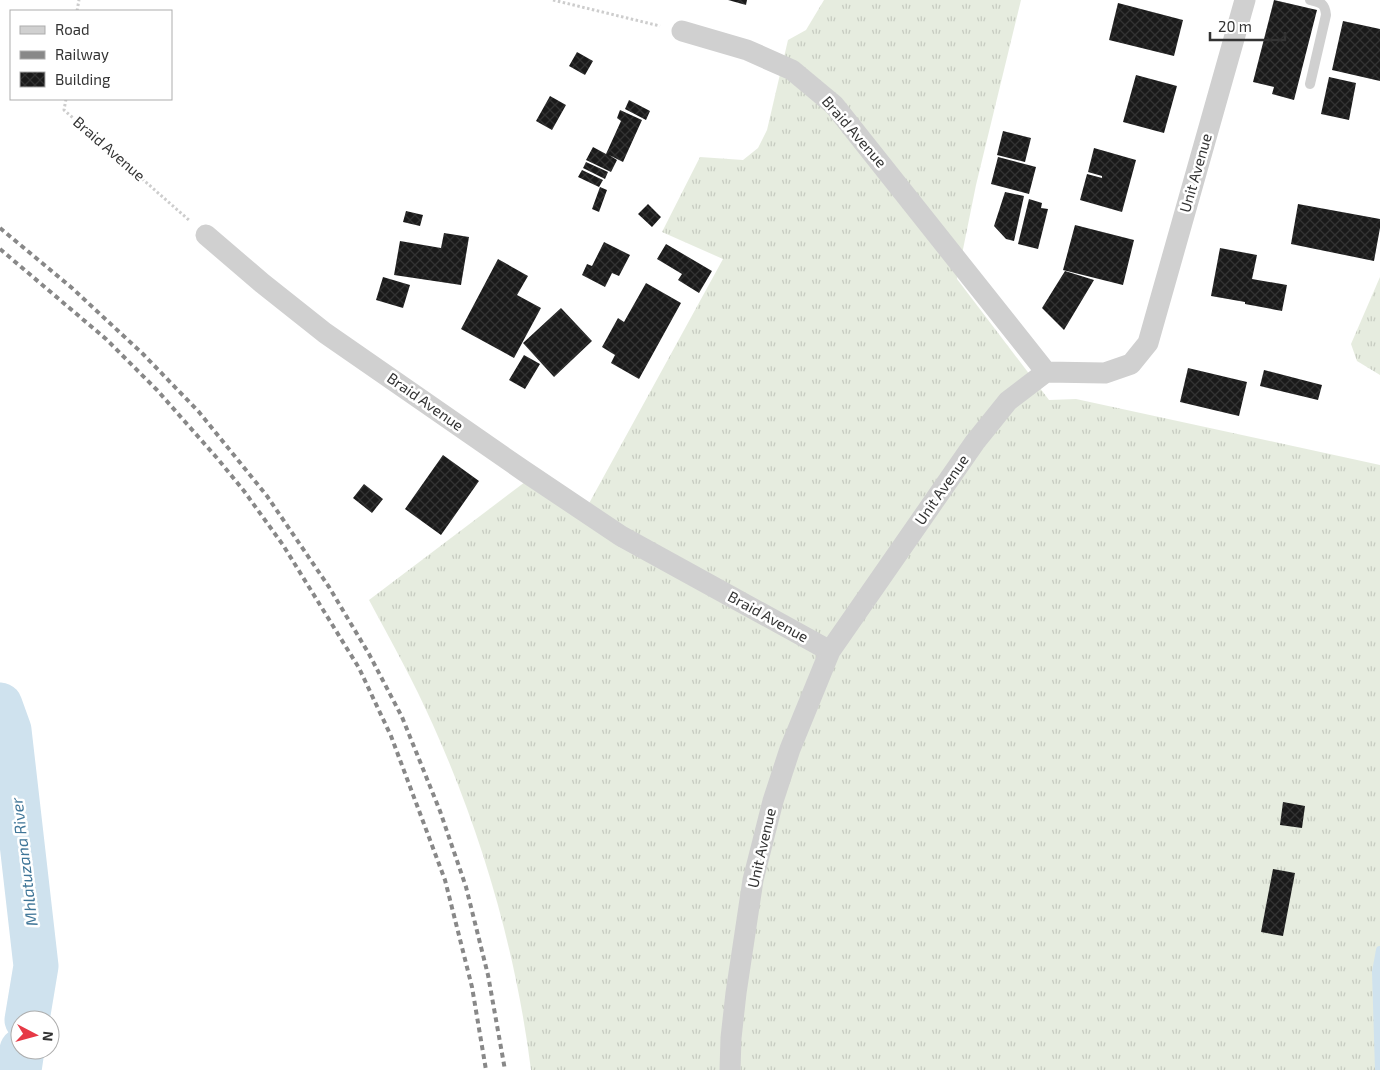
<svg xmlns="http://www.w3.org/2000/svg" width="1380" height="1070" font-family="'Exo 2',sans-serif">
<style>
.grass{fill:url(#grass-tufts)}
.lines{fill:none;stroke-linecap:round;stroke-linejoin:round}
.stream{stroke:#cfe2ee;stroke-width:8}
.river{stroke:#cfe2ee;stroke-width:45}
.building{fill:url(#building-cross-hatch)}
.path{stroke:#cdcdcd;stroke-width:3;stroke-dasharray:2.5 2.5;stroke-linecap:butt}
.service{stroke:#d0d0d0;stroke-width:10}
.minor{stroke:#d0d0d0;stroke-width:21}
.rail{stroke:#888;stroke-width:4;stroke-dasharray:5 4;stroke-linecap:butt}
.labels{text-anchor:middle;stroke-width:5;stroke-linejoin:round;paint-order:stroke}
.street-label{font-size:15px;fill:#333;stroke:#fff}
.water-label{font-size:16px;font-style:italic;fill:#3f7597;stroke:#fff}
</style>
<defs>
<pattern id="grass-tufts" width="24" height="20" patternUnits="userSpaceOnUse" patternTransform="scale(1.25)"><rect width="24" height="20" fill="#e6ecdf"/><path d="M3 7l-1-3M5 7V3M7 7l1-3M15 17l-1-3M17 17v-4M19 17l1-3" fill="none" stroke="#c6cbc0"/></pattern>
<pattern id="building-cross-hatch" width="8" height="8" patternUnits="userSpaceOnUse" patternTransform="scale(1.25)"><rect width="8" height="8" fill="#1a1a1a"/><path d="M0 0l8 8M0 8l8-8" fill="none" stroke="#333"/></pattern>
</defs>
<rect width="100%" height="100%" fill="#fff"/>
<path class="grass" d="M824 0H1021L976 185 957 279 1049 400 1076 399 1380 465V1070H531C516 951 482 834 433 725 414 682 391 641 369 600L525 482 581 518 723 259 662 232 700 157 743 160 758 148 767 130 788 40 806 30Z
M1380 277V375L1357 361 1351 344Z"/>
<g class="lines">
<path class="stream" d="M1379 1070 1376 972 1380 950"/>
<path class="river" d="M0 705 9 730 36 966 27 1020
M19 1070 22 1050"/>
</g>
<path class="building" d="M728 0H747L746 5Z
M1274 0 1317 10 1294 100 1272 94 1274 87 1253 82Z
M1118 3 1183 20 1174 56 1109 40Z
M1343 21 1380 29V81L1332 70Z
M577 52 593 61 585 75 569 66Z
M1136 75 1177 86 1164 133 1123 122Z
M1329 77 1356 83 1349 120 1321 114Z
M550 96 566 105 552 130 536 121Z
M629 100 650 111 646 120 625 109Z
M620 110 642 120 623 162 609 155 617 160 611 172 586 160 593 147 606 154 621 121 617 118Z
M1003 131 1031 138 1025 162 997 155Z
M1094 148 1136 160 1122 212 1080 200 1087 174 1102 178V176L1088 172Z
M998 157 1036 167 1029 194 991 184Z
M586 162 608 172 605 179 583 168Z
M582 170 603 180 599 187 578 177Z
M600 187 607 190 599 212 592 209Z
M1005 192 1024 196 1014 241 1006 239 994 226Z
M1029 199 1042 203 1041 208 1048 209 1038 249 1018 244Z
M648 204 661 217 652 227 638 214Z
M1298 204 1380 219V228L1374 261 1291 244Z
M406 211 423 215 420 226 403 222Z
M1075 225 1134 240 1123 285 1063 270Z
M444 233 469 237 461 285 394 275 400 241 441 248Z
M604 242 630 255 619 276 612 273 605 287 582 275 587 264 592 266Z
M666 244 712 271 699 293 678 280 682 274 657 259Z
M1220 248 1257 255 1252 279 1287 285 1282 311 1245 304V302L1211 296Z
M498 259 528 276 517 295 541 308 514 358 461 329Z
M1065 271 1094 280 1064 330 1042 308Z
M383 277 410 285 403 308 376 300Z
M646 283 681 303 639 379 611 363 615 355 602 347 618 318 624 322Z
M561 308 592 341 554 377 523 343Z
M524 355 540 364 525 389 509 380Z
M1188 368 1247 382 1239 416 1180 402Z
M1264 370 1322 385 1318 400 1260 386Z
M443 455 479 481 441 535 405 509Z
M364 484 383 499 372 513 353 498Z
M1283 802 1305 806 1302 828 1280 825Z
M1273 869 1295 873 1283 936 1261 932Z"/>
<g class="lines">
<path class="path" d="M553 0 660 26
M77 11 79 0
M66 99 64 110 190 221"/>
<path class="service" d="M1310 84 1326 15C1325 3 1321 3 1310 0"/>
<path class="minor" d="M682 31 747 50 792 70 834 105 1046 372
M206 235 262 283 325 333 524 471 621 536 830 651
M730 1070 731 1038 736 993 753 880 773 801 790 749 830 651 975 442 1008 401 1046 372 1105 373 1131 364 1148 343 1245 0"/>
<path class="rail" d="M0 228 72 288 143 354 199 412 267 496 329 587 369 654 402 717 440 811 466 887 488 975 505 1070
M0 249 106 339 157 390 217 458 244 491 283 545 359 668 391 736 445 880 472 987 486 1070"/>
</g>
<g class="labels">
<g class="street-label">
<text transform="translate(854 132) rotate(49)" y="5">Braid Avenue</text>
<text transform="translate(109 149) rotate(41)" y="5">Braid Avenue</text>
<text transform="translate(1196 173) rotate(-74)" y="5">Unit Avenue</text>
<text transform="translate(425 402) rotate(35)" y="5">Braid Avenue</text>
<text transform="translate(942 490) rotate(-55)" y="5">Unit Avenue</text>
<text transform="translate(768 617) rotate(29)" y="5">Braid Avenue</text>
<text transform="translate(762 848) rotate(-77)" y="5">Unit Avenue</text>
</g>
<g class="water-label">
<text transform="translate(24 862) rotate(-97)" y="6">Mhlatuzana River</text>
</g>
</g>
<rect x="10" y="10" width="162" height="90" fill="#ffffff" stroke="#adadad"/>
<rect x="20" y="26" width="25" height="8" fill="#d0d0d0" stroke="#adadad"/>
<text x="55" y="35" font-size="15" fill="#333333">Road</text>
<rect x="20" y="51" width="25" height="8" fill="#888888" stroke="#adadad"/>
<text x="55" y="60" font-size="15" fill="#333333">Railway</text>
<rect x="20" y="72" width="25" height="15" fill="url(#building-cross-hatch)" stroke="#adadad"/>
<text x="55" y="85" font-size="15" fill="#333333">Building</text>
<g transform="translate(35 1035) rotate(96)"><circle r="24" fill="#ffffff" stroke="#adadad"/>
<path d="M0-4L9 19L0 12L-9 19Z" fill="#e63946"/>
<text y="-8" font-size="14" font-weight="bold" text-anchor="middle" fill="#333333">N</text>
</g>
<path d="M1210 32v8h75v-8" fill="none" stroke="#333333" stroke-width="2.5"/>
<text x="1218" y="32" font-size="15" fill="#333333" stroke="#ffffff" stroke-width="4" paint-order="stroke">20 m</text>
</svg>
